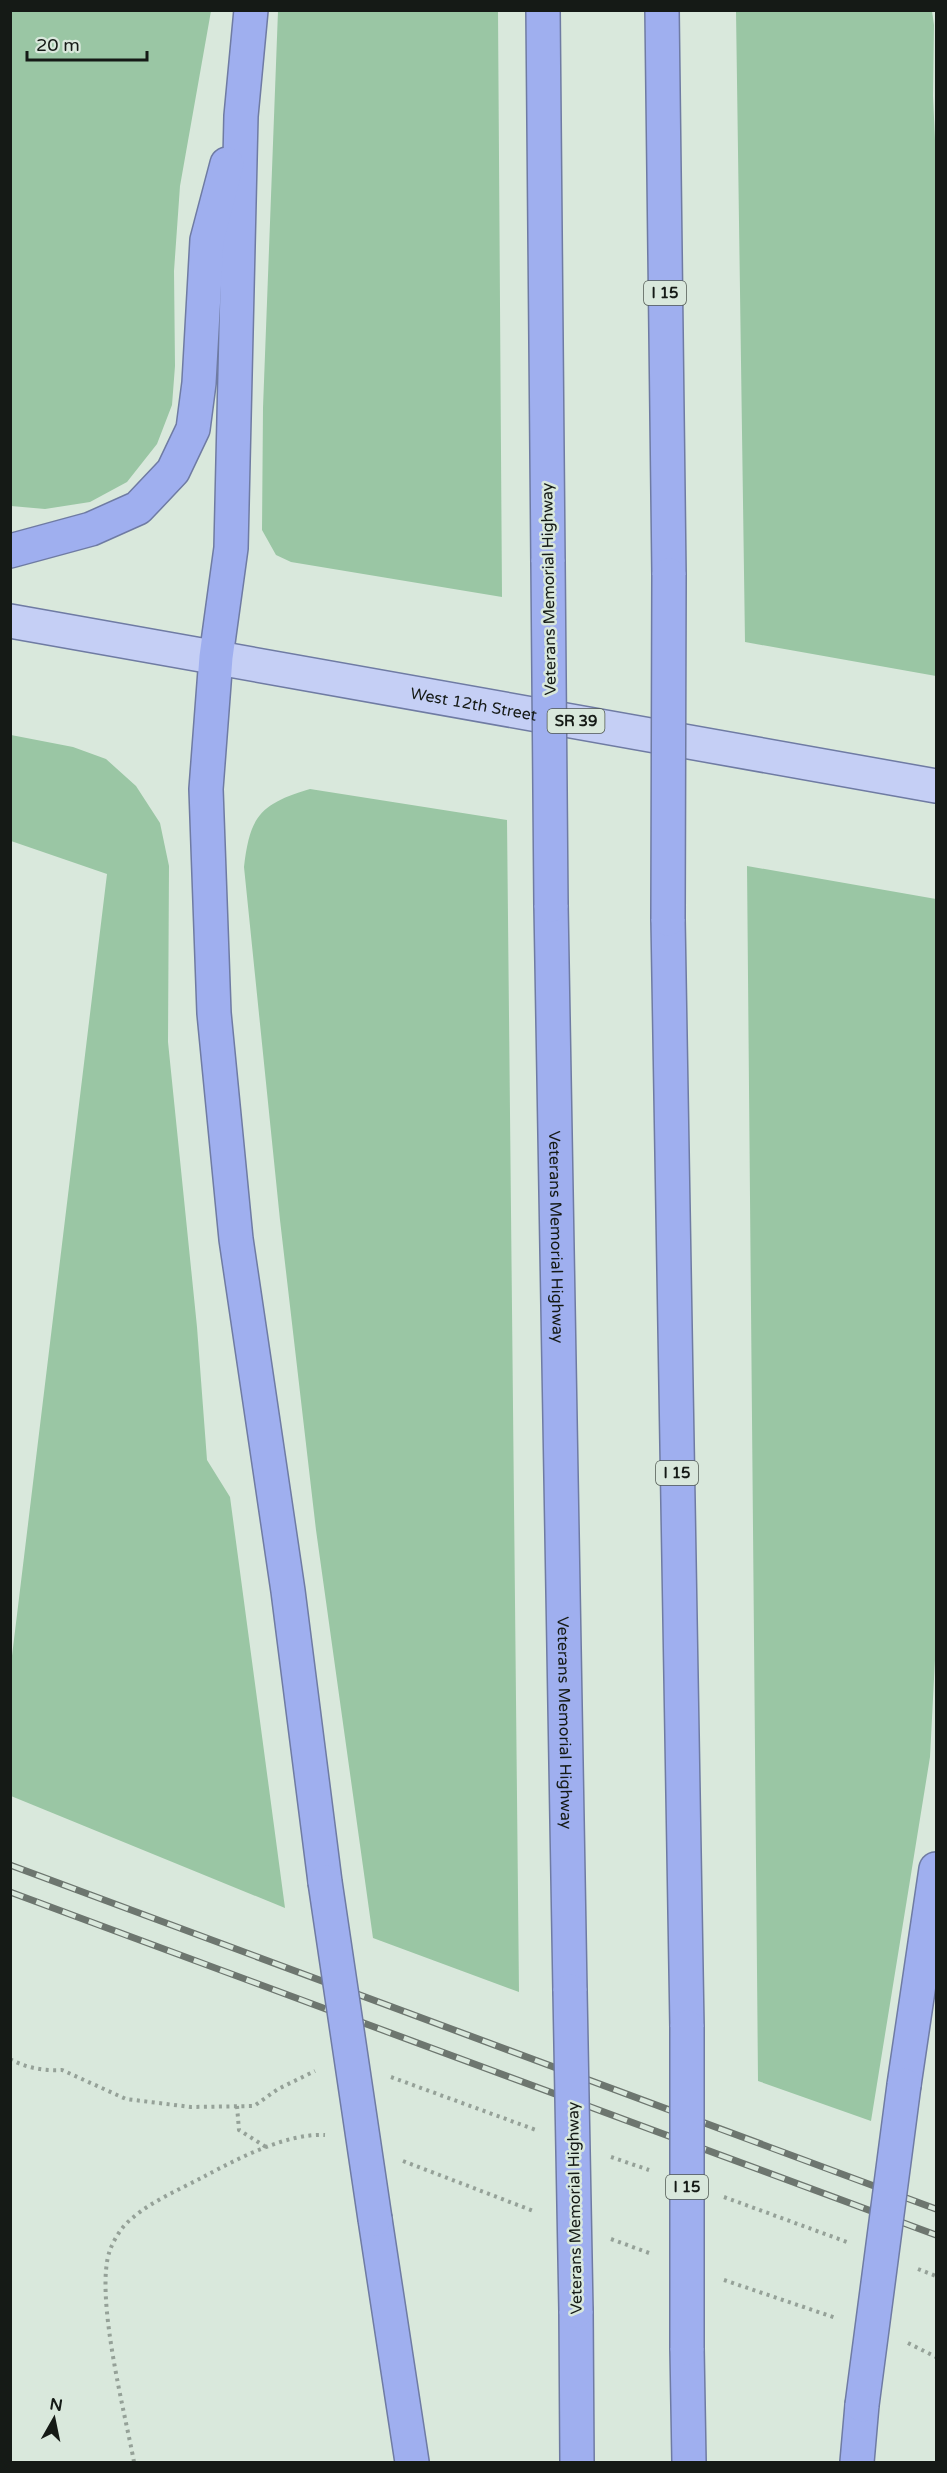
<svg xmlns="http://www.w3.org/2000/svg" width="947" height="2473" font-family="'Varela Round',sans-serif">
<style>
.green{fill:#9ac6a4}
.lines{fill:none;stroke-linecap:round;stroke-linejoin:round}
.major-casing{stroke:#6f7ba3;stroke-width:36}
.highway-casing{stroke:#6f7ba3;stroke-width:36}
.path{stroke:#95a198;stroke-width:4;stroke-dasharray:3 4.5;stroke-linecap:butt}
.major{stroke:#c5cff5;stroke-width:33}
.highway{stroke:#9fafef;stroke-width:33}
.rail-casing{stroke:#6d766f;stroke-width:7}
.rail{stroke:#d9e8dc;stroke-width:4.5;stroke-dasharray:14;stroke-linecap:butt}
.highway-bridge-casing{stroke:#6f7ba3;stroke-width:36;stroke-linecap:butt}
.highway-bridge{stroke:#9fafef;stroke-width:33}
.labels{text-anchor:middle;stroke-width:5;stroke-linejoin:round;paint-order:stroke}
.shield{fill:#d9e8dc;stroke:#505851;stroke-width:1.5}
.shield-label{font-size:15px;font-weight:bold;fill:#151a16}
.street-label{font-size:16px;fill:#151a16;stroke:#d9e8dc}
</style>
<rect width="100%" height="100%" fill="#d9e8dc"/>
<path class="green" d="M10 11H211L180 186 174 271 175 366 172 405 157 444 127 482 90 502 45 509 11 506Z
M278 11H498L502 597 291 562 276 555 262 530 263 408Z
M736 11H932L934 25 933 96 936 161V676L745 642Z
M11 735 73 747 106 759 136 786 160 823 169 866 168 1042 197 1327 207 1460 230 1497 285 1908 11 1796V1664L107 874 11 841Z
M310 789 507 820 519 1992 373 1938 316 1530 280 1220 244 867C250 816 260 804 310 789Z
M747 866 936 899V1640L930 1757 871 2121 758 2081Z"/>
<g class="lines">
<g class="major-casing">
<g id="major">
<path id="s1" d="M10 621 936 786"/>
</g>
</g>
<g class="highway-casing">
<g id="highway">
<path d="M251 10 241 116 231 548 216 657 206 789 214 1013 236 1239 288 1591 325 1882"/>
<path d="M543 10 548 562"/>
<path d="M662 10 669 575"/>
<path d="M10 551 91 529 138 508 173 471 193 429 199 383 207 240 227 164"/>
<path id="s2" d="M551 905 570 1991"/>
<path d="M668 919 687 2027"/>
<path d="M904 2085 936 1869"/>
<path d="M375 2219 412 2462"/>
<path d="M576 2311 577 2462"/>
<path d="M687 2348 689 2462"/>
<path d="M857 2462 862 2405"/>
</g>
</g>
<path class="path" d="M10 2059C26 2068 44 2071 62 2070L126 2099 191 2107 254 2106 278 2089 315 2071
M391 2077 536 2130
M237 2106 239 2130 266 2147
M611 2157 649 2170
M403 2161 536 2212
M724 2197 847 2242
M611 2239 649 2253
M918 2269 936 2276
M724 2280 836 2318
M908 2343 936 2357
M134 2462C125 2413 94 2294 110 2250 113 2242 118 2233 124 2226 144 2204 179 2190 205 2176 239 2158 287 2133 325 2135"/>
<use href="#major" class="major"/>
<use href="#highway" class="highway"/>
<g class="rail-casing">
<path id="rail" d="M10 1865 936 2209
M10 1892 936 2235"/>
</g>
<use href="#rail" class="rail"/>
<g class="highway-bridge-casing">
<path id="highway-bridge" d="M548 562 551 905
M668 919 669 575
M325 1882 375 2219
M570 1991 576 2311
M687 2027V2348
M862 2405 904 2085"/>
</g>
<use href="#highway-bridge" class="highway-bridge"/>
</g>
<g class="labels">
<g class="shield">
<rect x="644" y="281" width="42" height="24" rx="4.5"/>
<rect x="547.5" y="709" width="57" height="24" rx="4.5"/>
<rect x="656" y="1461" width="42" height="24" rx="4.5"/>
<rect x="666" y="2175" width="42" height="24" rx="4.5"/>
</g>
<g class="shield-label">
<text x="665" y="298">I 15</text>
<text x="576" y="726">SR 39</text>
<text x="677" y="1478">I 15</text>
<text x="687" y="2192">I 15</text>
</g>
<g class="street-label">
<text transform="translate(548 589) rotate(-91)" y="6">Veterans Memorial Highway</text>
<text dy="6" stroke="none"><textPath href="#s1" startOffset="471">West 12th Street</textPath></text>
<text dy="6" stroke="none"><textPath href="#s2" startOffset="332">Veterans Memorial Highway</textPath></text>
<text dy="6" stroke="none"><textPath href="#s2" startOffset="818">Veterans Memorial Highway</textPath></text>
<text transform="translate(574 2208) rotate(-91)" y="6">Veterans Memorial Highway</text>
</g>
</g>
<rect width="947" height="2473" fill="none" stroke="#151a16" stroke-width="24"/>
<g transform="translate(54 2419) rotate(9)" stroke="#d9e8dc" stroke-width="4.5" paint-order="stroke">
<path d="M0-4.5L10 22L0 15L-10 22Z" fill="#151a16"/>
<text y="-9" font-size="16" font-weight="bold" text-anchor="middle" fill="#151a16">N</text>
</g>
<path d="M27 51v9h120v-9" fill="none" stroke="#151a16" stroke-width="3"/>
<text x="36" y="51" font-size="18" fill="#151a16" stroke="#d9e8dc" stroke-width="4.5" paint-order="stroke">20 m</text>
</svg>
